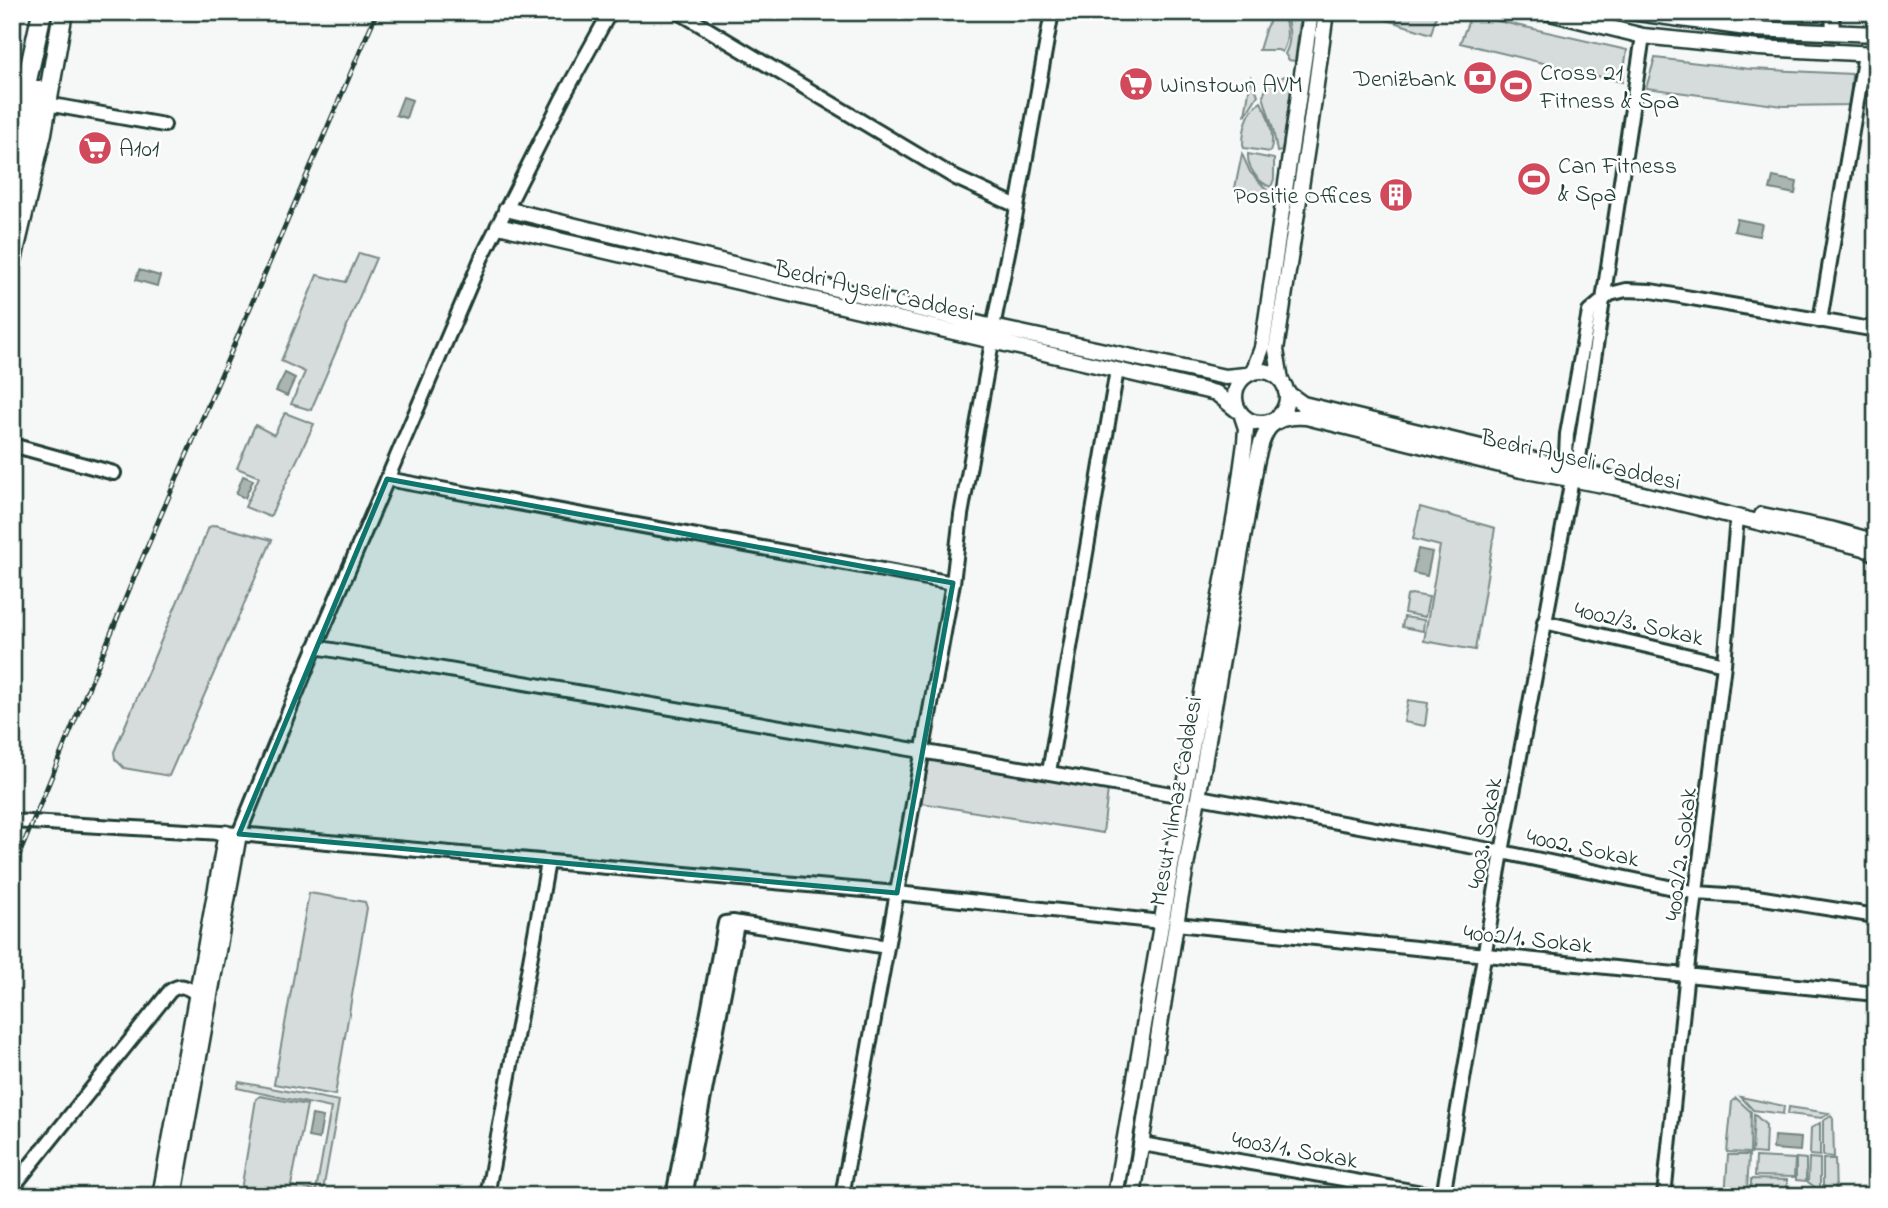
<svg xmlns="http://www.w3.org/2000/svg" width="1888" height="1208" font-family="'Indie Flower',sans-serif">
<style>
.green{fill:#d6dcdb;stroke:#7a8c88;stroke-width:2}
.water{fill:#aab5b1;stroke:#72857f;stroke-width:2}
.lines{fill:none;stroke-linecap:round;stroke-linejoin:round}
.minor-casing{stroke:#1f3d34;stroke-width:18}
.major-casing{stroke:#1f3d34;stroke-width:19}
.highway-casing{stroke:#1f3d34;stroke-width:23}
.minor{stroke:#fff;stroke-width:12}
.major{stroke:#fff;stroke-width:14}
.highway{stroke:#fff;stroke-width:18}
.rail-casing{stroke:#1f3d34;stroke-width:5}
.rail{stroke:#fff;stroke-width:2.5;stroke-dasharray:8;stroke-linecap:butt}
.marked{fill:#0f766e;fill-opacity:0.2;stroke:#0f766e;stroke-width:5;stroke-linejoin:round}
.labels{text-anchor:middle;stroke-width:5;stroke-linejoin:round;paint-order:stroke}
.poi-label{font-size:24px;fill:#1f3d34;stroke:#fff;text-anchor:start}
.street-label{font-size:24px;fill:#1f3d34;stroke:#fff}
</style>
<rect width="100%" height="100%" fill="#f6f7f7"/>
<filter id="ink" filterUnits="userSpaceOnUse"><feTurbulence type="fractalNoise" baseFrequency=".0143" numOctaves="2"/><feDisplacementMap in="SourceGraphic" scale="14" xChannelSelector="R" yChannelSelector="G"/><feConvolveMatrix kernelMatrix="1 2 1 2 8 2 1 2 1" color-interpolation-filters="sRGB"/></filter>
<g filter="url(#ink)">
<path class="green" d="M1276 12H1281C1288 25 1289 39 1282 52L1278 50H1259L1266 27Z
M1284 12H1301L1295 61 1289 60 1285 54C1292 41 1290 26 1284 12Z
M1362 12H1437L1431 34Z
M1471 15 1627 50 1622 82 1460 43Z
M1655 58 1750 69 1852 74 1850 105 1783 106 1646 88Z
M1871 74H1876V108H1867Z
M1288 75H1293L1282 151 1277 152 1273 129 1263 96 1269 82Z
M1251 78 1258 95 1245 116Z
M1261 102C1268 115 1276 138 1270 152L1244 148 1243 145C1243 130 1247 110 1261 102Z
M1242 154 1250 172 1267 190V193L1263 194 1238 190 1235 188Z
M1248 154 1274 159V179L1271 187C1258 183 1247 167 1248 154Z
M359 253 376 258 311 410 291 404 305 372 281 361 317 275 346 282Z
M285 413 314 424 270 517 245 507 259 477 237 468 255 425 274 435Z
M1420 507 1495 528 1475 650 1424 641 1440 546 1413 539Z
M215 525 272 540 169 776 124 768 115 759 114 752 209 527Z
M1411 594 1429 597 1425 617 1404 613 1407 596Z
M1404 617 1424 620 1423 631 1402 627Z
M1408 700 1428 703 1425 726 1404 722Z
M933 759 1108 789 1103 833 921 803 929 761Z
M309 893 365 902 367 908 335 1095 274 1084Z
M239 1082 339 1101 322 1196H315L331 1108 237 1088Z
M260 1096 307 1105 291 1186 313 1190 312 1196H240L256 1099Z
M1741 1097 1784 1106 1783 1114 1753 1110Z
M1736 1098 1751 1112 1750 1153 1727 1152 1732 1102Z
M1789 1107 1829 1113 1822 1118 1788 1114Z
M1754 1114 1766 1125 1765 1154 1752 1153Z
M1831 1116 1833 1119 1834 1157 1823 1156V1121Z
M1820 1123V1156L1810 1155 1811 1128Z
M1728 1155H1749L1747 1192 1740 1196H1725Z
M1756 1157 1795 1159 1794 1177 1755 1176Z
M1796 1158 1806 1159V1181L1796 1180Z
M1809 1158 1820 1159V1191L1808 1182Z
M1823 1159H1835L1836 1196H1827L1823 1193Z
M1751 1179 1787 1180V1191L1751 1190Z"/>
<path class="water" d="M403 97 412 100 406 118 396 115Z
M1773 177 1797 182 1795 194 1770 189Z
M1737 219 1762 224 1759 236 1734 231Z
M139 270 160 276 157 286 136 280Z
M285 373 295 378 287 396 276 391Z
M243 476 253 480 245 498 236 494Z
M1418 549 1432 552 1427 576 1413 573Z
M312 1115 323 1117 319 1139 308 1137Z
M1774 1136 1801 1138 1800 1151 1773 1149Z"/>
<g class="lines">
<g class="minor-casing">
<path id="minor" d="M679 12 956 178 1017 206
M1832 12 1833 33
M47 104 164 125
M1820 321 1865 54
M993 327 1016 213 1052 12
M12 445 114 473
M1565 474 1567 434 1589 312 1610 294 1626 290 1651 291 1876 330
M1576 478 1643 36
M387 479 953 583
M1544 622 1724 664
M315 647 1183 796
M1049 772 1117 370
M1199 797 1502 852 1697 893 1757 897 1876 916
M12 821 239 834 897 893 1161 922
M239 834 307 667 482 257 563 97 610 12
M733 922 887 947
M1176 924 1876 994
M1142 1144 1440 1196
M12 1188 170 991C182 983 186 987 197 994
M487 1196 548 862
M673 1196 725 923 733 922 736 929 685 1196
M842 1196 953 583 961 515 992 342
M1443 1196 1502 852 1572 479
M1664 1196 1690 942 1724 664 1737 518"/>
</g>
<g class="major-casing">
<path id="major" d="M1546 12 1643 36 1759 48 1876 54
M1630 12 1754 29 1876 34
M506 209 993 327 1225 377 1246 375
M498 226 1216 393 1237 410
M1235 397a26 26 0 1 1 52 0a26 26 0 1 1-52 0Z
M1253 372 1262 348 1311 12
M1281 380 1276 350 1310 128 1326 12
M1286 392 1303 404 1609 478
M1762 515 1830 529 1876 542
M160 1196 226 833
M174 1196 239 834
M1115 1196 1183 796 1235 515 1245 443 1246 428 1242 416
M1133 1196 1176 924 1256 464C1263 431 1269 414 1306 417L1521 470 1614 487 1864 548 1876 554"/>
</g>
<g class="highway-casing">
<path id="highway" d="M12 149 42 12
M12 206 38 90
M12 260 42 133 63 12"/>
</g>
<use href="#minor" class="minor"/>
<use href="#major" class="major"/>
<use href="#highway" class="highway"/>
<g class="rail-casing">
<path id="rail" d="M12 872 136 573 377 12"/>
</g>
<use href="#rail" class="rail"/>
</g>
</g>
<path class="marked" d="M387 479 953 583 897 893 239 834Z"/>
<defs>
<g id="bank-disc" transform="scale(1.75)"><circle r="9.5" fill="#d1495b" stroke="#fff"/><path d="M-6-4H6V4H-6ZM0-2.3a2.3 2.3 0 1 0 0 4.6a2.3 2.3 0 1 0 0-4.6Z" fill="#fff"/></g>
<g id="supermarket-disc" transform="scale(1.75)"><circle r="9.5" fill="#d1495b" stroke="#fff"/><path d="M-6-5.5h2.5l.6 2H6L4.5 2H-2.5L-4.4-4H-6ZM-1.5 3.2a1.3 1.3 0 1 0 .1 0ZM3 3.2a1.3 1.3 0 1 0 .1 0Z" fill="#fff"/></g>
<g id="stadium-disc" transform="scale(1.75)"><circle r="9.5" fill="#d1495b" stroke="#fff"/><path d="M0-5a6.5 5 0 1 0 0 10a6.5 5 0 1 0 0-10ZM-3.5-1.8h7v3.6h-7Z" fill="#fff"/></g>
<g id="building-disc" transform="scale(1.75)"><circle r="9.5" fill="#d1495b" stroke="#fff"/><path d="M-4-6H4V6H1V3H-1V6H-4ZM-2.5-4.3h1.7v1.8h-1.7ZM.8-4.3h1.7v1.8H.8ZM-2.5-1h1.7V.8h-1.7ZM.8-1h1.7V.8H.8Z" fill="#fff"/></g>
</defs>
<g fill-rule="evenodd">
<use href="#bank-disc" x="1480" y="78"/>
<use href="#supermarket-disc" x="1136" y="84"/>
<use href="#stadium-disc" x="1516" y="86"/>
<use href="#supermarket-disc" x="95" y="148"/>
<use href="#stadium-disc" x="1534" y="179"/>
<use href="#building-disc" x="1396" y="195"/>
</g>
<g class="labels">
<g class="poi-label">
<text x="1540" y="80">Cross 21<tspan x="1540" dy="28">Fitness &amp; Spa</tspan></text>
<text x="1456" y="86" text-anchor="end">Denizbank</text>
<text x="1160" y="92">Winstown AVM</text>
<text x="119" y="156">A101</text>
<text x="1558" y="173">Can Fitness<tspan x="1558" dy="28">&amp; Spa</tspan></text>
<text x="1372" y="203" text-anchor="end">Positie Offices</text>
</g>
<g class="street-label">
<text transform="translate(875 290) rotate(13)" y="8">Bedri Ayseli Caddesi</text>
<text transform="translate(1581 459) rotate(13)" y="8">Bedri Ayseli Caddesi</text>
<text transform="translate(1639 623) rotate(13)" y="8">4002/3. Sokak</text>
<text transform="translate(1175 801) rotate(-80)" y="8">Mesut Yılmaz Caddesi</text>
<text transform="translate(1484 833) rotate(-80)" y="8">4003. Sokak</text>
<text transform="translate(1583 847) rotate(12)" y="8">4002. Sokak</text>
<text transform="translate(1680 854) rotate(-83)" y="8">4002/2. Sokak</text>
<text transform="translate(1528 938) rotate(6)" y="8">4002/1. Sokak</text>
<text transform="translate(1295 1149) rotate(10)" y="8">4003/1. Sokak</text>
</g>
</g>
<rect width="1888" height="1208" fill="none" stroke="#fff" stroke-width="42"/>
<rect x="21" y="21" width="1846" height="1166" fill="none" stroke="#1f3d34" stroke-width="2.5" filter="url(#ink)"/>
</svg>
